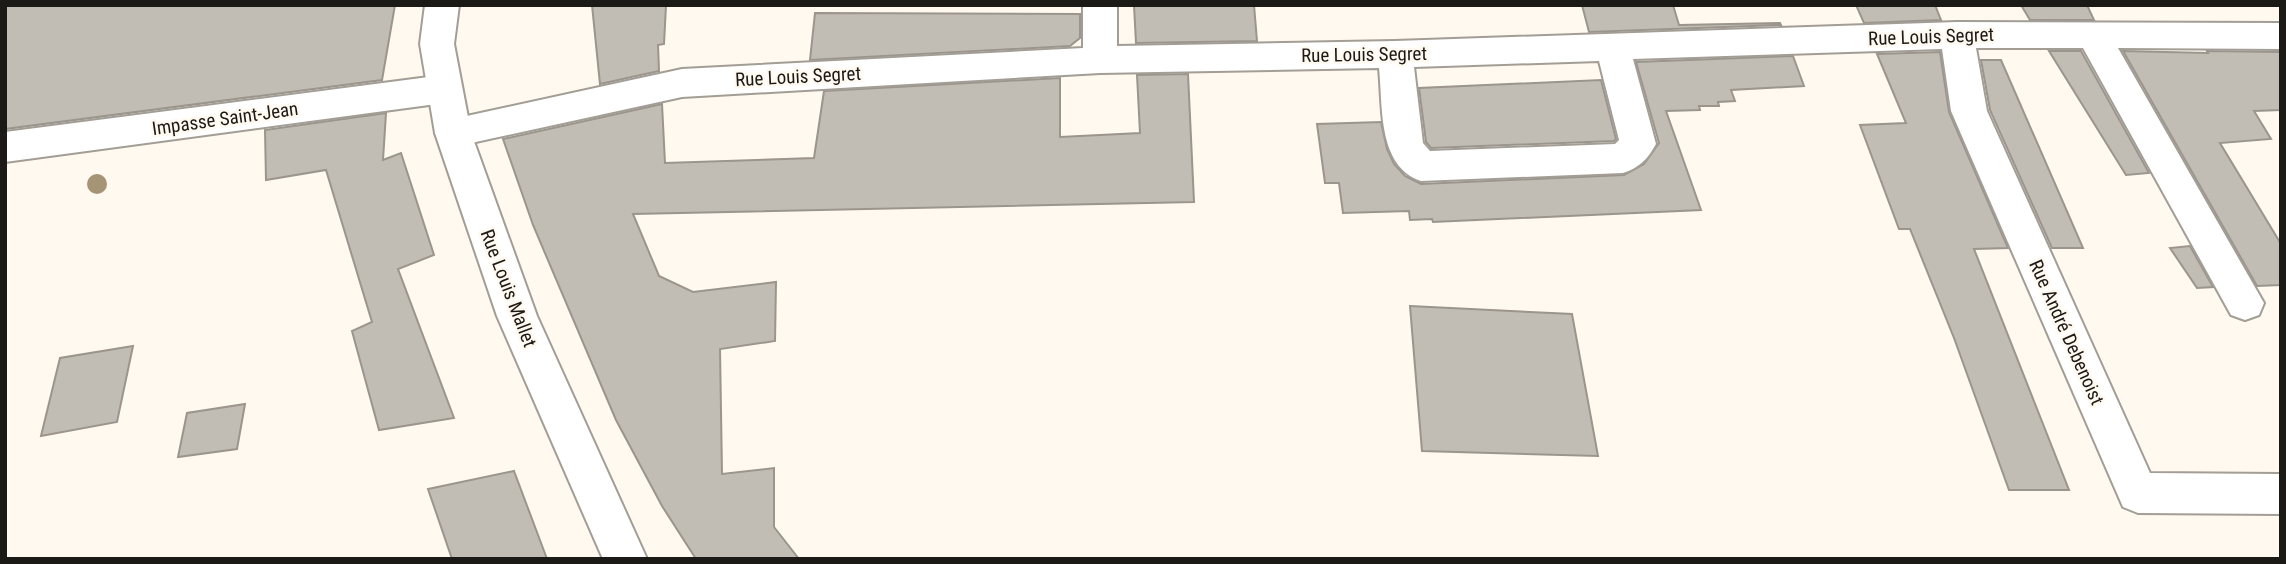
<svg xmlns="http://www.w3.org/2000/svg" width="2286" height="564" viewBox="0 0 2286 564" font-family="'Roboto Condensed',sans-serif">
  <rect width="100%" height="100%" fill="#fff9f0"/>
  <g fill="#c2bdb4" stroke="#9a958d" stroke-width="2">
    <polygon points="5,5 395,5 382,80 5,129"/>
    <polygon points="592,5 666,5 664,44 658,45 659,71 600,84"/>
    <polygon points="1134,5 1254,5 1257,41 1136,43"/>
    <polygon points="1582,5 1673,5 1679,25 1780,23 1781,25 1589,32"/>
    <polygon points="1856,5 1935,5 1941,20 1864,23"/>
    <polygon points="2021,5 2087,5 2094,20 2030,20"/>
    <polygon points="815,13 1080,14 1080,38 1070,46 810,60"/>
    <polygon points="2049,51 2081,51 2149,173 2126,175"/>
    <polygon points="2123,51 2208,53 2207,51 2281,52 2281,110 2254,111 2271,139 2220,143 2281,244 2281,285 2257,286"/>
    <polygon points="1940,52 1949,112 2008,248 1974,249 2069,490 2009,490 1954,338 1910,229 1899,229 1860,125 1906,123 1877,54"/>
    <polygon points="1793,56 1804,86 1731,90 1735,101 1718,102 1719,106 1699,106 1700,110 1666,111 1701,210 1433,222 1432,219 1410,220 1409,211 1343,213 1339,183 1325,183 1317,124 1381,122 1387,149 1394,164 1405,176 1421,184 1624,175 1644,164 1659,143 1636,62"/>
    <polygon points="1981,60 2001,60 2083,248 2052,248 1990,110"/>
    <polygon points="1188,74 1194,202 633,214 659,276 693,292 776,282 775,341 720,349 722,474 774,468 774,527 799,559 696,559 662,506 616,420 533,225 503,139 662,104 665,163 814,158 824,91 1060,78 1060,137 1140,133 1137,75"/>
    <polygon points="1601,80 1616,139 1614,141 1431,148 1426,142 1419,88"/>
    <polygon points="386,113 383,160 401,153 434,255 398,269 454,418 379,430 352,331 372,322 326,170 266,180 265,130"/>
    <polygon points="2190,246 2213,287 2197,288 2170,248"/>
    <polygon points="1410,306 1572,314 1598,456 1422,451"/>
    <polygon points="133,346 117,422 41,436 60,358"/>
    <polygon points="245,404 237,449 178,457 187,413"/>
    <polygon points="514,471 547,559 452,559 428,489"/>
  </g>
  <g fill="none" stroke-linecap="round" stroke-linejoin="round">
    <g stroke="#a29d95" stroke-width="4">
      <g id="minor">
        <path d="M1083 5H1117V46L1395 41 1957 22 2281 23V49L2118 48 2264 303 2259 315 2245 320 2231 315 2083 48H1976L1987 111 2150 473 2281 474V514L2138 513 2123 507 1951 111 1942 49 1633 59 1656 144C1648 159 1639 168 1623 173L1421 181C1377 166 1383 106 1379 68L1100 73 682 97 453 147 440 143 435 133 440 123 453 119 682 69 1083 48ZM1599 61 1619 140 1615 144 1430 151 1423 143 1414 67Z"/>
        <polygon points="444,75 456,79 462,89 456,99 444,103 5,162 5,132"/>
      </g>
    </g>
    <g stroke="#a29d95" stroke-width="4">
      <polygon id="major" points="425,5 459,5 454,44 471,133 537,316 647,559 603,559 497,316 435,133 420,44"/>
    </g>
    <use href="#minor" fill="#fff" fill-rule="evenodd"/>
    <use href="#major" fill="#fff" fill-rule="evenodd"/>
  </g>
  <circle fill="#a59475" cx="97" cy="184" r="10"/>
  <g text-anchor="middle" stroke-width="5" stroke-linejoin="round" paint-order="stroke">
    <g font-size="19" fill="#1c1a17" stroke="#fff9f0">
      <text transform="translate(1931 36) rotate(-2)" y="7">Rue Louis Segret</text>
      <text transform="translate(1364 54) rotate(-1)" y="7">Rue Louis Segret</text>
      <text transform="translate(798 76) rotate(-3)" y="7">Rue Louis Segret</text>
      <text transform="translate(225 118) rotate(-8)" y="7">Impasse Saint-Jean</text>
      <text transform="translate(509 288) rotate(69)" y="7">Rue Louis Mallet</text>
      <text transform="translate(2067 332) rotate(66)" y="7">Rue André Debenoist</text>
    </g>
  </g>
  <rect width="2286" height="564" fill="none" stroke="#1c1a17" stroke-width="14"/>
</svg>
